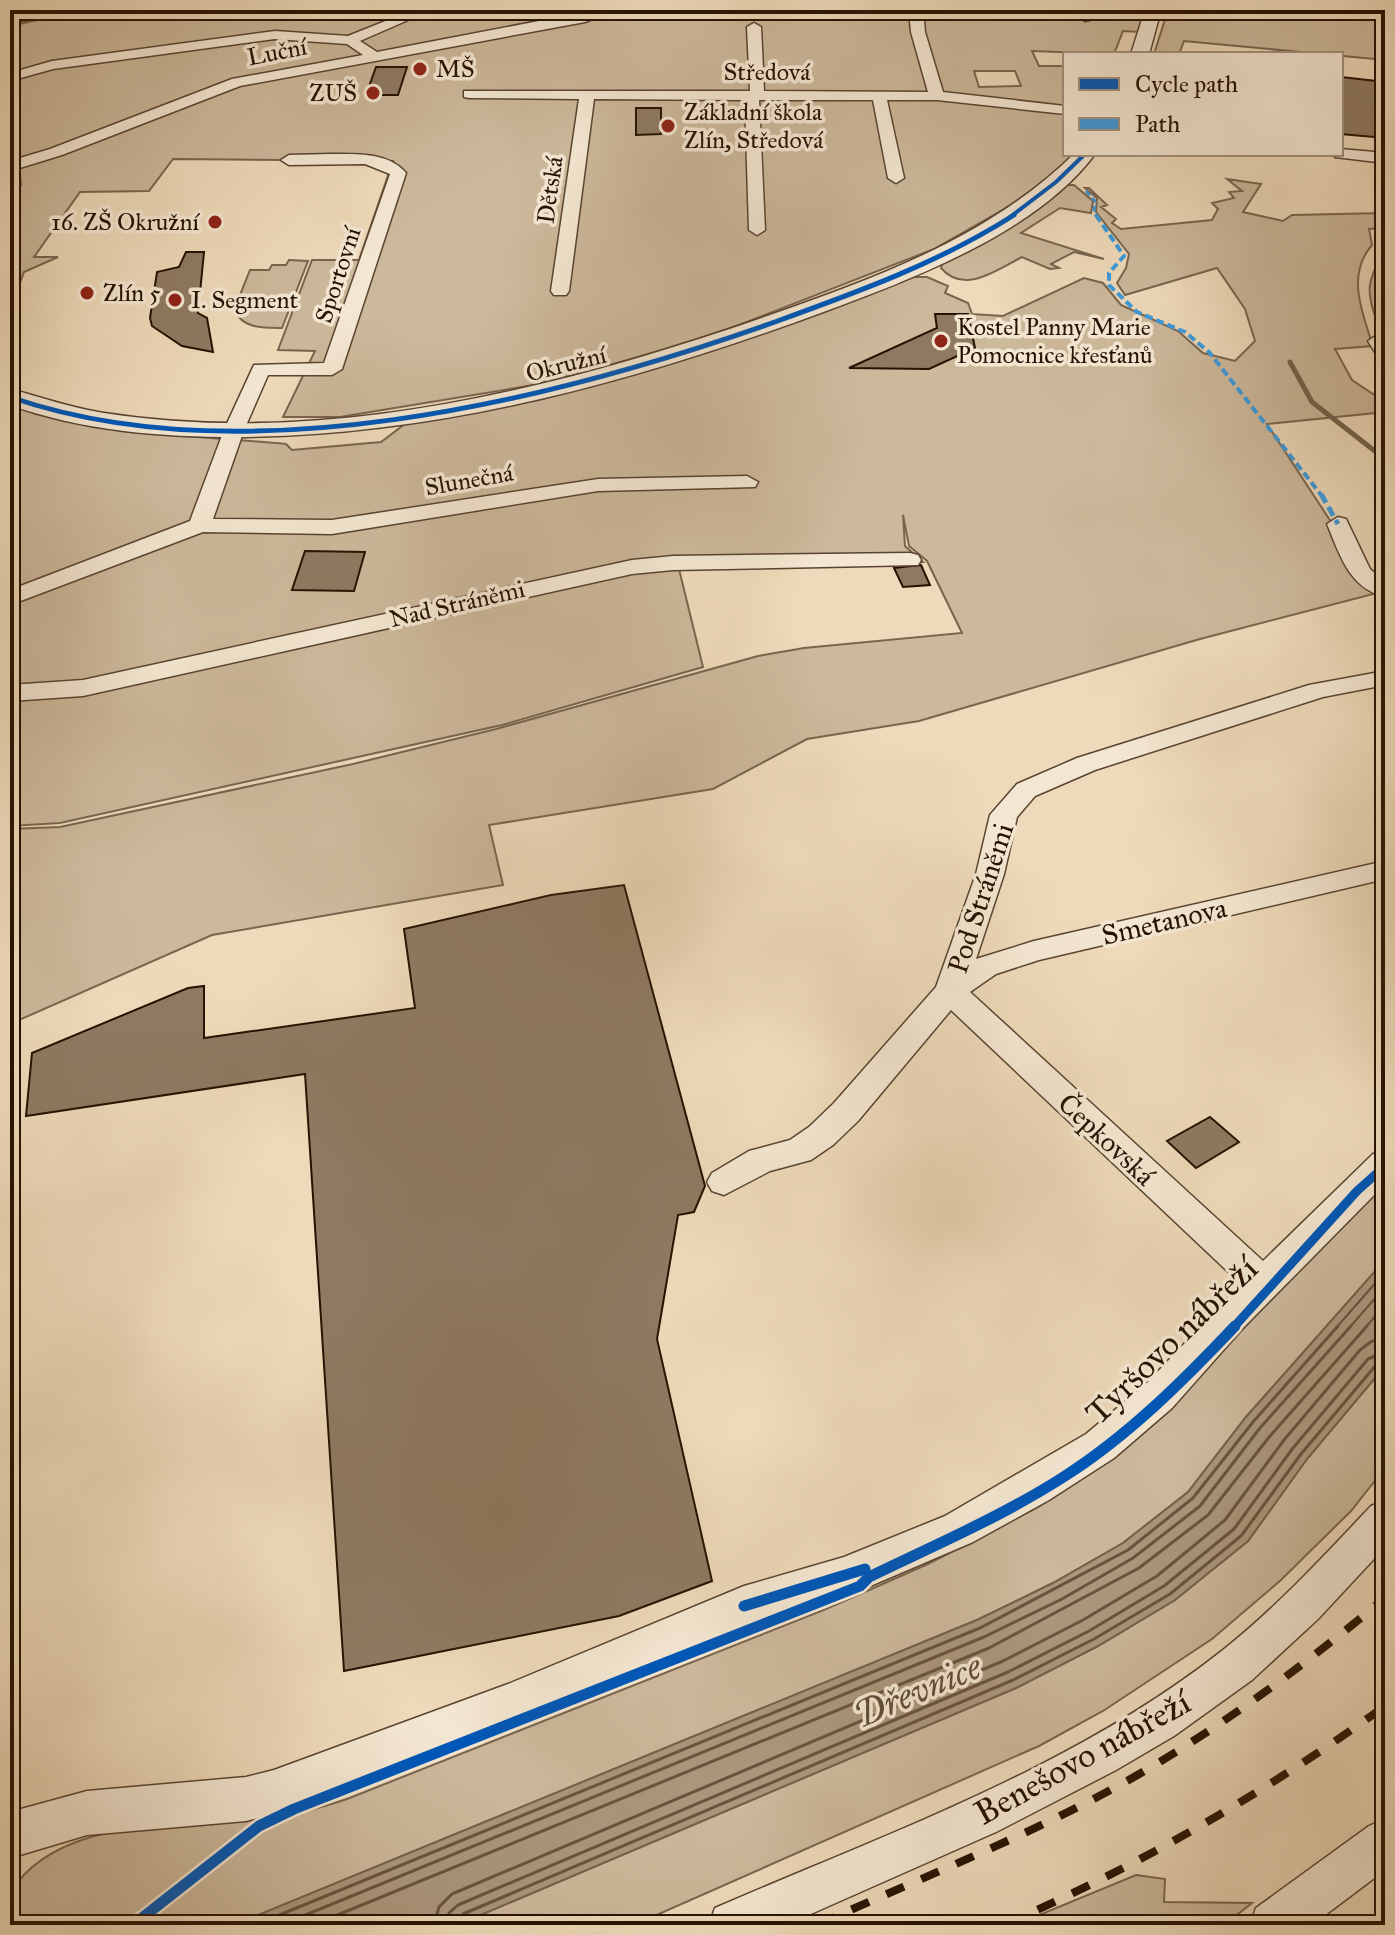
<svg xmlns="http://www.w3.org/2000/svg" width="1395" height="1935" viewBox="0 0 1395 1935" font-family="'IM FELL Great Primer',serif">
  <rect width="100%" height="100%" fill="#eedaba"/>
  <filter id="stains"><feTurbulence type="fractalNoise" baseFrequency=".0025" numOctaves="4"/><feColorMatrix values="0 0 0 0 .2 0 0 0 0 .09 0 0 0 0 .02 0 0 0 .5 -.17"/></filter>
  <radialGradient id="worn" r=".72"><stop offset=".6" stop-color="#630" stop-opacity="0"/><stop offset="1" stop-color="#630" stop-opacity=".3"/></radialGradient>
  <g fill="#ccb89b" stroke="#79654e" stroke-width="2" fill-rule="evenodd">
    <path d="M83 10H1146L1139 32 1123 31 1114 54 1032 51 1039 66H1065V154H1074L1049 178 1013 204 934 249 703 339 564 380 340 417H283L315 351 278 350 312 260H359L393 161 173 159 149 191 80 192 34 257H58L24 272 13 301H10V200L21 185 19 165 10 162V26ZM974 71H1015L1021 86 979 87Z"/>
    <polygon points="1168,10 1385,10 1385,60 1184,41 1179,54 1154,54"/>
    <path d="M1227 179 1261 184 1243 212 1283 221 1292 215 1385 213V334C1376 325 1368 298 1370 285 1373 265 1389 250 1382 228L1369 229 1372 245C1346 275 1362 312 1373 346L1335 349 1352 380 1385 402V412L1267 424 1337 531 1385 591 1200 639 919 721 807 739 713 789 489 825 503 885 212 935 10 1024V829L60 827 353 764 496 729 758 656 804 648 962 633 927 561 909 546 903 515 905 546 923 562 678 565 703 667 502 725 60 823 10 826V405C98 433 195 436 286 444L292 450 381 442 405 424 543 399 658 367 914 277H927L948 286 945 293 968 303 972 314 1003 316 1084 278 1103 283 1121 305 1178 331 1203 353 1235 361 1255 341 1245 309 1217 268 1125 295 1117 283 1126 268 1129 254 1096 212 1097 198 1085 188H1089L1107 205 1101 207 1116 219 1112 223 1121 229 1212 220 1218 209 1212 203 1234 198 1229 192 1242 191Z"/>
    <path d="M1068 185H1074L1093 201 1091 213 1060 208 1021 233 1104 259 1074 252 1051 264 1059 268 1050 269 1022 257C997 270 964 295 941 268L943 261 1014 222Z"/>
    <path d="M289 260 308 261 282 328C263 328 243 329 234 310L250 270H269L272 265H286Z"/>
    <path d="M1385 1179V1260L1246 1417 1188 1492 1123 1543 1053 1583 977 1620 234 1925H17L13 1912 17 1883C68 1817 187 1825 264 1818 292 1816 320 1808 347 1799L826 1609 928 1564 1040 1506 1151 1426Z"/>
    <polygon points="1385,1366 1385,1468 1351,1511 1281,1580 1212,1639 1103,1711 1039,1746 634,1925 457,1925 1016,1688 1098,1646 1175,1600 1248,1541 1307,1459"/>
    <polygon points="1136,1875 1165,1879 1164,1902 1252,1903 1224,1925 1015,1925"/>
  </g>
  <polygon fill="#aa967b" stroke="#75614b" stroke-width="2" points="1385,1260 1385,1366 1307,1459 1248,1541 1175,1600 1098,1646 1016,1688 457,1925 234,1925 977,1620 1053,1583 1123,1543 1188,1492 1246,1417"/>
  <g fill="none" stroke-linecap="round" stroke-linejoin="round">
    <g stroke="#68543e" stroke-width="2">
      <polyline points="1336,1328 1385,1272"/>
      <polyline points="1349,1328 1385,1287"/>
      <polyline points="1365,1328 1385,1305"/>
    </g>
    <g stroke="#68543e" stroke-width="3">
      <polyline points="255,1925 980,1628 1128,1550 1193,1498 1253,1422 1338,1326"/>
      <polyline points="281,1925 984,1637 1062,1599 1133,1558 1200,1506 1260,1428 1351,1326"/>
      <polyline points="313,1925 989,1648 1139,1568 1208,1515 1270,1436 1367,1326"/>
      <polyline points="434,1925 439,1907 452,1894 1003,1661 1083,1620 1157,1576 1225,1520 1284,1440 1360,1350 1372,1341 1385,1340"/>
      <polyline points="446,1925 449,1913 458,1905 1008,1672 1089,1631 1164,1586 1234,1529 1293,1448 1368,1359 1385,1352"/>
      <polyline points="457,1925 463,1914 1013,1680 1094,1639 1170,1594 1241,1536 1301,1454 1376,1365 1385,1362"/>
    </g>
    <polyline stroke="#75614b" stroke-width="5" points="1290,362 1312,402 1385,459"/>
  </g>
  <g fill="#8e7a62" stroke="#261202" stroke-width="2">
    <polygon points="376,67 407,67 398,95 366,95"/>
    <polygon points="1341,77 1385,82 1385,138 1341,134"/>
    <polygon points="636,108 661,108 661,134 636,135"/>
    <polygon points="186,252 204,252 198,313 207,318 213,352 182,346 152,326 150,318 157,272 179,267"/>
    <polygon points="935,314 968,314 975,348 929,369 849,368 937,328"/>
    <polygon points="305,551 365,552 354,591 292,590"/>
    <polygon points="921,565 930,585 903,587 894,568"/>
    <polygon points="624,885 705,1186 694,1212 678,1215 657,1339 712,1581 619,1616 344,1671 305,1074 26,1116 32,1053 188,988 204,986 204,1038 415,1008 404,929 551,895"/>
    <polygon points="1210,1117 1239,1142 1196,1168 1167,1141"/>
  </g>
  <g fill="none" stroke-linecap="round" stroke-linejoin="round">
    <g stroke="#584430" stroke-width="3">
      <g id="minor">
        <polygon points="40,10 70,10 63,14 10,23 10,15"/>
        <polygon points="413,10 431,10 360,41 377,52 596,10 616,10 585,22 240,86 62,155 10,171 10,161 50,149 232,79 363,55 347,44 275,39 53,69 10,81 10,73 52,61 275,31 348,36"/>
        <polygon points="909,10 923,10 925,32 943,92 1065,106 1065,114 937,100 887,100 904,178 896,183 888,178 873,100 759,100 765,230 757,235 749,230 745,100 594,99 569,291 566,295 554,295 551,291 579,99 469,98 464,97 464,91 750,91 747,27 754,23 761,27 764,91 928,92 911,32"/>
        <polygon points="1082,10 1096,10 1090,20 1085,21 1078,17"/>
        <polygon points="1341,149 1385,153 1385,163 1335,157 1333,154 1341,154"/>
        <path d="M331 154C356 154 389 152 406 173L342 369 332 375H268L244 430 213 519 332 520 598 479 747 476 758 482 755 487 598 491 332 534 203 532 10 605V590L190 521 224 430 254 365 324 363 390 174 365 164 289 165 281 160 289 155Z"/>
        <polygon points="1377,335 1385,339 1385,359 1378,357 1368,341"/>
        <path d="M1338 517 1346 519 1370 569 1385 582V597C1349 588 1340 555 1327 524Z"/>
        <polygon points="910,553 918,555 921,560 918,565 673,570 632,574 83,696 10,701 10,685 83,680 632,560 673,556"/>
        <polygon points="1385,671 1385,685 1323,697 1095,770 1035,796 1017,817 1004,874 976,959 1034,941 1385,861 1385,879 1039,960 996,974 970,992 1263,1261 1373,1154 1385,1150 1385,1184 1243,1328 1172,1408 1114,1458 1049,1500 973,1542 861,1590 747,1625 508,1726 274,1814 246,1821 87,1835 10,1858 10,1812 87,1791 246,1777 274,1770 508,1684 744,1586 844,1557 945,1516 1086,1434 1146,1384 1241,1284 951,1010 858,1121 833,1145 811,1160 770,1171 724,1195 712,1191 707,1182 712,1173 749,1151 790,1140 809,1127 834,1103 936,987 976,874 990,815 1017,784 1077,758 1309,685"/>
        <path d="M1385 1501V1547L1318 1619 1252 1680 1174 1736 1116 1770 996 1832 786 1925H709L715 1908C888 1833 1074 1768 1223 1650 1277 1607 1324 1556 1371 1506Z"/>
        <polygon points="1385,1819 1385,1870 1312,1925 1250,1925 1256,1908 1369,1826"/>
      </g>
    </g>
    <g stroke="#584430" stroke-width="3">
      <g id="tertiary">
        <polygon points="1145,10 1161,10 1149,54 1131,54"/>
        <path d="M1074 154H1095C1038 231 913 279 826 311 637 381 440 436 237 437 160 437 83 431 10 405V389C41 397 71 408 104 413 329 448 561 388 773 314 881 276 990 236 1074 154Z"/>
      </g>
    </g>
    <use href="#minor" fill="#f4e7d2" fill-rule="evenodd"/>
    <use href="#tertiary" fill="#f4e7d2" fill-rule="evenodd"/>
    <g stroke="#261202" stroke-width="8" stroke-dasharray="19 19" stroke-linecap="butt">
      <path d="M817 1925C929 1874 1047 1829 1153 1766 1235 1717 1312 1659 1385 1598"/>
      <path d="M1003 1925C1139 1866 1265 1793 1385 1706"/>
    </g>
    <polyline stroke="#3c9add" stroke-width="3" stroke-dasharray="6 3" stroke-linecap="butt" points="1086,191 1095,201 1094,212 1097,217"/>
    <polyline stroke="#3c9add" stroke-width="4" stroke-dasharray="8 4" stroke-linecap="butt" points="1096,215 1124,256 1109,273 1109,285 1137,312 1185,332 1209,352 1322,496"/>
    <polyline stroke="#3c9add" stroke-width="5" stroke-dasharray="10 5" stroke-linecap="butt" points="1321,494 1338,524"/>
    <g stroke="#f4e7d2" stroke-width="6">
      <polyline id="cycleway-far3" points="1010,217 1056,182 1085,154"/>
    </g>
    <g stroke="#f4e7d2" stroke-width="8">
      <path id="cycleway-far2" d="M10 397C242 477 548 402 772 323 855 293 939 263 1014 215"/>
    </g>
    <g stroke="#f4e7d2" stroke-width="14">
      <polyline id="cycleway-far1" points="1233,1328 1357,1191 1385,1166"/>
    </g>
    <g stroke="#f4e7d2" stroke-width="16">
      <g id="cycleway">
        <polyline points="744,1606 865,1569"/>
        <path d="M133 1925 259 1826 294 1809 860 1586 869 1577C935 1545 1003 1516 1065 1476 1129 1435 1184 1380 1235 1326"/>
      </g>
    </g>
    <use href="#cycleway-far3" stroke="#0057b8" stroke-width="4"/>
    <use href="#cycleway-far2" stroke="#0057b8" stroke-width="5"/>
    <use href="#cycleway-far1" stroke="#0057b8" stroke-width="9"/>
    <use href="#cycleway" stroke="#0057b8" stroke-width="11"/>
  </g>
  <g fill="#8f2418" stroke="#f4e7d2" stroke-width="3">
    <circle cx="420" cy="69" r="8"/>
    <circle cx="373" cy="93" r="8"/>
    <circle cx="668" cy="126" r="8"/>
    <circle cx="215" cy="222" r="8"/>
    <circle cx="87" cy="293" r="8"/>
    <circle cx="175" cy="300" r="8"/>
    <circle cx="941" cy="341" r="8"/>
  </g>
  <g text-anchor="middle" stroke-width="7" stroke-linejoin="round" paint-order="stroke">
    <g font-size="24" fill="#261202" stroke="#f4e7d2">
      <text transform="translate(277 52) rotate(-11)" y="8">Luční</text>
      <text x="767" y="80">Středová</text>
      <text transform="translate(550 190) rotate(-82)" y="8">Dětská</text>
      <text transform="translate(338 275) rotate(-72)" y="8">Sportovní</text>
      <text transform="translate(566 364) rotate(-14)" y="8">Okružní</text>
      <text transform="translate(469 480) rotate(-10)" y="8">Slunečná</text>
      <text transform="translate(457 604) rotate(-13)" y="8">Nad Stráněmi</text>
    </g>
    <g font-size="24" fill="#261202" stroke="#f4e7d2" text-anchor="start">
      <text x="436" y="77">MŠ</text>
      <text x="357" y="101" text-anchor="end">ZUŠ</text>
      <text x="684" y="120">Základní škola<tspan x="684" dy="28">Zlín, Středová</tspan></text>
      <text x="199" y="230" text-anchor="end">16. ZŠ Okružní</text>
      <text x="103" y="301">Zlín 5</text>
      <text x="191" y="308">I. Segment</text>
      <text x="957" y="335">Kostel Panny Marie<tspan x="957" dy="28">Pomocnice křesťanů</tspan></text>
    </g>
    <g font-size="28" fill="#261202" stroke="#f4e7d2">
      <text transform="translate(980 898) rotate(-72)" y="10">Pod Stráněmi</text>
      <text transform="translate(1164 921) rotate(-13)" y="10">Smetanova</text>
      <text transform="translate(1107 1139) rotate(43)" y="10">Čepkovská</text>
    </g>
    <g font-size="34" fill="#261202" stroke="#f4e7d2">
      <text transform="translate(1171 1340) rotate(-44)" y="12">Tyršovo nábřeží</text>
      <text transform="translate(1082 1757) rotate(-29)" y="12">Benešovo nábřeží</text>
    </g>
    <g font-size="36" font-style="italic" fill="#614d38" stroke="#f4e7d2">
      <text transform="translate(917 1690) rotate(-23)" y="13">Dřevnice</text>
    </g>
  </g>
  <rect width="1395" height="1935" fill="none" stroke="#eedaba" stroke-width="40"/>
  <rect x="12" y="12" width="1371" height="1911" fill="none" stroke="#261202" stroke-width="4"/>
  <rect x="20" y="20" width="1355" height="1895" fill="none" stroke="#261202" stroke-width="2"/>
  <rect x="1063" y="52" width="280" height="104" fill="#f4e7d2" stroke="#a2927f" stroke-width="2"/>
  <rect x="1079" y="78" width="40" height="12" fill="#0057b8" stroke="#a2927f" stroke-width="2"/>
  <text x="1135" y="92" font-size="24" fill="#261202">Cycle path</text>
  <rect x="1079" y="118" width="40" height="12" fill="#3c9add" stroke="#a2927f" stroke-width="2"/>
  <text x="1135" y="132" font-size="24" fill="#261202">Path</text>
  <rect width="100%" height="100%" filter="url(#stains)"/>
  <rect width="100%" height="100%" fill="url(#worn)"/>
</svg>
